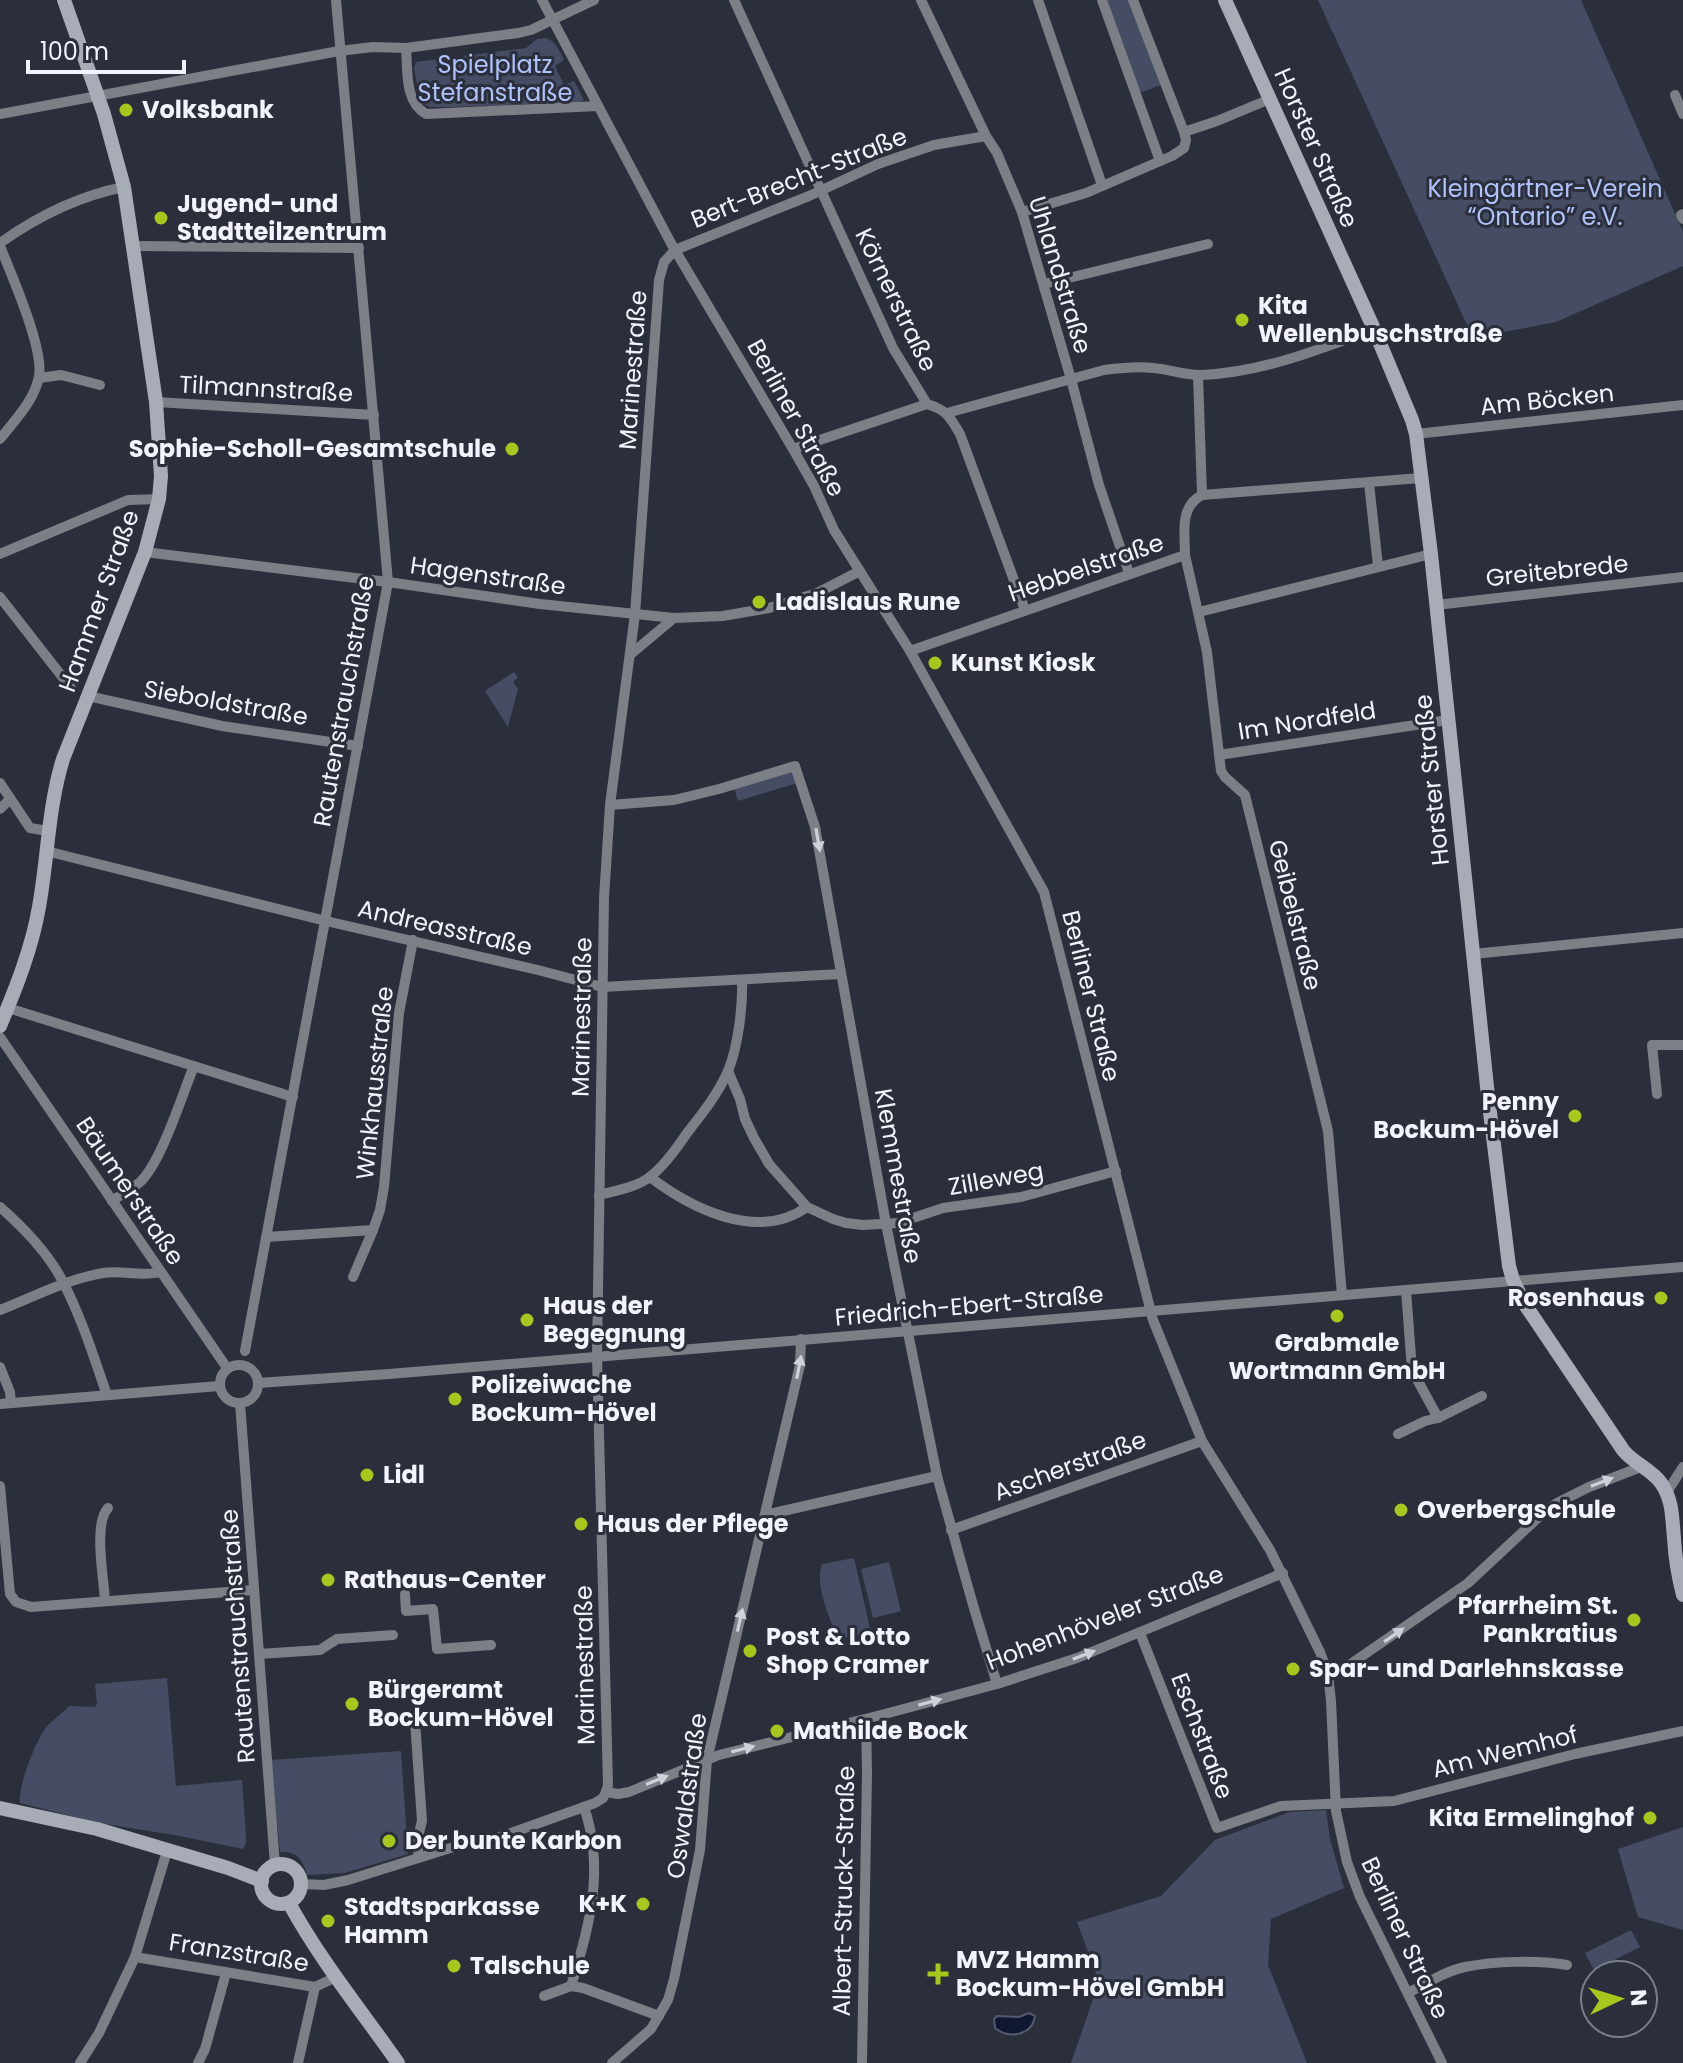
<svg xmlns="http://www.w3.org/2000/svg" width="1683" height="2063" viewBox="0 0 1683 2063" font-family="Poppins,sans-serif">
  <rect width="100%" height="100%" fill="#2b2f3c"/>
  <g fill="#454c64">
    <polygon points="1107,0 1128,0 1161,85 1139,93"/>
    <polygon points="1318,0 1581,0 1683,232 1683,266 1556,322 1473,338"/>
    <path d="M546 38C557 42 559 51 564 60L555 66 564 85 574 81 584 100 580 102 453 107H430L420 102 414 68 416 62 526 48 537 39Z"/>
    <polygon points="514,672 518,678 513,682 518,689 508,727 485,691"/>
    <polygon points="793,770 797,783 738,801 734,788"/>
    <path d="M854 1558 871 1633 848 1638 836 1634C828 1613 815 1586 822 1564Z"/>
    <polygon points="889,1562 901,1611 873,1618 861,1569"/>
    <path d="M167 1678 176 1786 242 1780 246 1835V1843L243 1849 180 1836 99 1823 20 1803C18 1786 35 1743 45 1729 51 1721 62 1714 69 1706L95 1707 97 1704 95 1684Z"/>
    <path d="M401 1751 408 1854 345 1873 307 1875C303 1859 297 1851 280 1852L271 1760Z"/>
    <polygon points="1326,1810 1330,1839 1344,1888 1271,1919 1268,1965 1307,2063 1071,2063 1099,1982 1077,1922 1161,1896 1215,1840 1290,1812"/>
    <polygon points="1683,1827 1683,1930 1638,1917 1618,1849"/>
    <polygon points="1631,1930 1640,1947 1594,1970 1585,1953"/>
  </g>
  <path fill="#101732" stroke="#54596f" stroke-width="2" d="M1029 2013 1035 2016C1032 2036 1009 2039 995 2028L994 2019 997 2016 1019 2017Z"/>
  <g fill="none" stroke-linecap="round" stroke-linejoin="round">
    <g stroke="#7d7f86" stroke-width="10">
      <polyline points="542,0 672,245 793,449 814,486 834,530 910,651 1044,892 1153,1320 1202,1441 1270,1550 1320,1652 1328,1674 1331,1701 1336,1811 1347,1862 1360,1897 1442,2063"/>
      <path d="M734 0 893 348 927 404C947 410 950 417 960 434L1025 610"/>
      <polyline points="921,0 986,136 997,153 1022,212 1071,379 1099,485 1129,573"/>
      <polyline points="1038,0 1102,185"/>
      <polyline points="1102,0 1160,161"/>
      <polyline points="1133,0 1184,132 1217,121 1270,99"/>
      <path d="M406 48C408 71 404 101 426 114L598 106"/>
      <polyline points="1675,95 1683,114"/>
      <polyline points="0,114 339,51 373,47 406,48 518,33 531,30 594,0"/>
      <polyline points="1022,212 1086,193 1172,156 1184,148 1186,140 1184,132"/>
      <polyline points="1683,214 1681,215 1683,219"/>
      <path d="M0 243C38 216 78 196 124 187"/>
      <path d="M0 246C11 274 44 348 39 376 35 400 15 420 0 439"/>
      <polyline points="133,246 359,248"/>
      <polyline points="1044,284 1208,244"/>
      <polyline points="1198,375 1202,495"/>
      <polyline points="39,378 61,375 100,385"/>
      <polyline points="156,402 374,415"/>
      <path d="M947 413 1104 370C1120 368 1137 366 1153 368 1169 369 1186 376 1202 375 1263 372 1318 350 1374 329"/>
      <polyline points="1416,434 1683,405"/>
      <polyline points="793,449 927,404"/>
      <polyline points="1369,483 1378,566"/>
      <polyline points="145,552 388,582 540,604 674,618 723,616 769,608 817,593 860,571"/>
      <polyline points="0,554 128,500 159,499"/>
      <polyline points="1185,555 1207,652 1221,771 1225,777 1245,795 1328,1131 1342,1295"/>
      <polyline points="0,597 71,688"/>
      <polyline points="1436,605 1683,577"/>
      <polyline points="1199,612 1431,554"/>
      <path d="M910 651 1185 555C1185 533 1179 507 1202 495L1421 478"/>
      <polyline points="631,654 674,618"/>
      <polyline points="88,696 222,726 358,746"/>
      <polyline points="1219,755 1448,720"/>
      <polyline points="0,783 30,828 48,831"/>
      <polyline points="610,805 674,800 719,789 795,766 815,827 886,1224 937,1476 973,1605 997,1684"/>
      <polyline points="0,809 10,799"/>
      <polyline points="46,851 326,921 538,970 602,987 841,974"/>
      <polyline points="1473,954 1683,933"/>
      <polyline points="8,1008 293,1097"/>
      <polyline points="0,1037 227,1368"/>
      <polyline points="728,1071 740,1099 745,1119 754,1138 769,1164 807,1207 833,1219 846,1223 863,1225 898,1223 943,1208 1021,1197 1116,1171"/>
      <polyline points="1657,1094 1652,1045 1683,1045"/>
      <path d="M650 1177C692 1209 758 1242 807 1207"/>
      <path d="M599 1195C615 1191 638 1187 651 1176 665 1165 677 1148 687 1133 702 1114 718 1094 728 1071 738 1047 743 1006 742 980"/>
      <path d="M112 1201C121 1195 131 1189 139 1183 161 1164 182 1095 194 1066"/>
      <path d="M0 1207C24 1228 50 1255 64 1284 82 1319 94 1358 107 1395"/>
      <polyline points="266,1237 373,1230 380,1210 384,1187 399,1013 413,940"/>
      <polyline points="353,1277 373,1230"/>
      <polyline points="1406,1290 1412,1370 1438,1418"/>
      <path d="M0 1310C33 1297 67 1279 103 1273 122 1270 141 1277 161 1272"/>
      <polyline points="245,1351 388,582 336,0"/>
      <circle cx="239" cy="1384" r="19"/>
      <polyline points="0,1367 10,1392 11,1403"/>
      <polyline points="258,1383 389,1374 1683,1267"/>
      <polyline points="240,1403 275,1865"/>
      <polyline points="0,1404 219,1386"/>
      <polyline points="1398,1434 1425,1421 1438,1418 1482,1396"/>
      <polyline points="0,1486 10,1594 16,1602 31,1607 254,1590"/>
      <polyline points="1667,1492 1683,1467"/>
      <polyline points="765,1515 937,1476"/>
      <polyline points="951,1530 1202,1441"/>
      <polyline points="405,1594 406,1611 433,1609 437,1649 491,1645"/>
      <path d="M105 1601C104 1579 93 1524 108 1508"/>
      <polyline points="1140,1633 1217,1828 1281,1806 1394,1801 1575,1754 1683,1731"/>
      <polyline points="259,1654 320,1650 337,1639 393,1635"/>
      <polyline points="1328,1674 1339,1672 1468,1583 1542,1514 1557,1503 1589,1487 1641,1467"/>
      <polyline points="415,1721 422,1821 417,1841 419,1858"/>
      <polyline points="606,1792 608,1785 597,1356 604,898 610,805 635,614 659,280 664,262 675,250 809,196 878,164 934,145 986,136"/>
      <polyline points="606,1792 618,1794 629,1792 719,1755 881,1715 997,1684 1077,1658 1283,1573"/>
      <path d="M584 1807C605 1868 590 1926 571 1986L583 1988 659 2016"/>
      <polyline points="301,1884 324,1885 348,1880 460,1845 486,1842 595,1803 603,1798 606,1792"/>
      <polyline points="135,1957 315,1987 336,1977"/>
      <path d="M1408 1993C1426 1984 1445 1971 1465 1967 1494 1961 1538 1960 1567 1965"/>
      <polyline points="544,1996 571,1986"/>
      <polyline points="80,2063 99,2033 135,1957 167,1851"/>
      <polyline points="198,2063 205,2049 226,1973"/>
      <polyline points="298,2063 315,1987"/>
      <polyline points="612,2063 651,2029 668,2000 674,1979 700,1850 707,1760 800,1365 801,1339"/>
      <polyline points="862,2063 867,1773 866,1719"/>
    </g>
    <g stroke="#a8acb7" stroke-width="14">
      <path d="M1225 0 1374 329 1412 420 1416 434 1431 554 1488 1096 1509 1266 1513 1280 1524 1303 1623 1450C1633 1463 1651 1469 1661 1483 1673 1500 1672 1518 1674 1538 1675 1557 1678 1576 1683 1595"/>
      <path d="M0 1026C16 988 32 948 39 907 48 857 48 808 63 759L145 552 159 499 161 476 156 402 124 187 104 114 64 0"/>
      <polyline points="0,1808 97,1829 228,1868 262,1881"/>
      <circle cx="281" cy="1884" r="20"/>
      <path d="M289 1903C320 1960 361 2010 398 2063"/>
    </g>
  </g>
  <defs><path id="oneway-solid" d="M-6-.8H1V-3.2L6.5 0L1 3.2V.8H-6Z" transform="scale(2)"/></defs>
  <g fill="#ced1d9">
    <use href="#oneway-solid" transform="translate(818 840) rotate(80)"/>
    <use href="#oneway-solid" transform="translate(799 1367) rotate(-79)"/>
    <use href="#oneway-solid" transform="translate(1602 1482) rotate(-21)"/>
    <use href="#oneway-solid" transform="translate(740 1620) rotate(-77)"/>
    <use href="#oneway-solid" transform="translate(1394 1635) rotate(-35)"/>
    <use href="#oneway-solid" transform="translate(1084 1655) rotate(-21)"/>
    <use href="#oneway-solid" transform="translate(930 1702) rotate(-15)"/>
    <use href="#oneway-solid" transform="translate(743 1749) rotate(-14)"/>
    <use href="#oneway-solid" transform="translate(657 1780) rotate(-22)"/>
  </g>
  <g fill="#a8c71d" stroke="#2b2f3c" stroke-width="3">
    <circle cx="126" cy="110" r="8"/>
    <circle cx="161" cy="218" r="8"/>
    <circle cx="1242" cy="320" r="8"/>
    <circle cx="512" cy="449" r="8"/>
    <circle cx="759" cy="602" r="8"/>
    <circle cx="935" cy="663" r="8"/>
    <circle cx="1575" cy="1116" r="8"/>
    <circle cx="1661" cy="1298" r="8"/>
    <circle cx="1337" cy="1316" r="8"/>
    <circle cx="527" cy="1320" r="8"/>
    <circle cx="455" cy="1399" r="8"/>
    <circle cx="367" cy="1475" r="8"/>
    <circle cx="1401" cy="1510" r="8"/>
    <circle cx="581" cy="1524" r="8"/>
    <circle cx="328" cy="1580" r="8"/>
    <circle cx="1634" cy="1620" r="8"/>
    <circle cx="750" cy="1651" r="8"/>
    <circle cx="1293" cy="1669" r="8"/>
    <circle cx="352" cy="1704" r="8"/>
    <circle cx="777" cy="1731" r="8"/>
    <circle cx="1650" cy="1818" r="8"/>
    <circle cx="389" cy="1841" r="8"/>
    <circle cx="643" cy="1904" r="8"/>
    <circle cx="328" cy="1921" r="8"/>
    <circle cx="454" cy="1966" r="8"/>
    <path d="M934 1962h8v8h8v8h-8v8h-8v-8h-8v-8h8z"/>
  </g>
  <g text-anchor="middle" stroke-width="6" stroke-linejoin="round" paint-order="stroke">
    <g font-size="24" fill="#b0c2fb" stroke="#2b2f3c">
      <text x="495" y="73">Spielplatz<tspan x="495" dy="28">Stefanstraße</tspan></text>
      <text x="1545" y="197">Kleingärtner-Verein<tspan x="1545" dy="28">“Ontario” e.V.</tspan></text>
    </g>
    <g font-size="24" font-weight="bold" fill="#f1f4fc" stroke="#2b2f3c" text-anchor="start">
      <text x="142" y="118">Volksbank</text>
      <text x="177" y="212">Jugend- und<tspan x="177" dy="28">Stadtteilzentrum</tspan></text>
      <text x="1258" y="314">Kita<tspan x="1258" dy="28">Wellenbuschstraße</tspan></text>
      <text x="496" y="457" text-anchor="end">Sophie-Scholl-Gesamtschule</text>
      <text x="775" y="610">Ladislaus Rune</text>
      <text x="951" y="671">Kunst Kiosk</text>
      <text x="1559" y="1110" text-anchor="end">Penny<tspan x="1559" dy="28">Bockum-Hövel</tspan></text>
      <text x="1645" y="1306" text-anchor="end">Rosenhaus</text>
      <text x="543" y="1314">Haus der<tspan x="543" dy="28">Begegnung</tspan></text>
      <text x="1337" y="1351" text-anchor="middle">Grabmale<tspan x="1337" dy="28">Wortmann GmbH</tspan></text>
      <text x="471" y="1393">Polizeiwache<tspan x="471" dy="28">Bockum-Hövel</tspan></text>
      <text x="383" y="1483">Lidl</text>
      <text x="1417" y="1518">Overbergschule</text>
      <text x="597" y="1532">Haus der Pflege</text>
      <text x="344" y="1588">Rathaus-Center</text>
      <text x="1618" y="1614" text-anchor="end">Pfarrheim St.<tspan x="1618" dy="28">Pankratius</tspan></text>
      <text x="766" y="1645">Post &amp; Lotto<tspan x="766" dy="28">Shop Cramer</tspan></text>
      <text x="1309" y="1677">Spar- und Darlehnskasse</text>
      <text x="368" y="1698">Bürgeramt<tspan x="368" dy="28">Bockum-Hövel</tspan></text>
      <text x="793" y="1739">Mathilde Bock</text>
      <text x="1634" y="1826" text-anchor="end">Kita Ermelinghof</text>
      <text x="405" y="1849">Der bunte Karbon</text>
      <text x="627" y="1912" text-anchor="end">K+K</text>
      <text x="344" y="1915">Stadtsparkasse<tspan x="344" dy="28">Hamm</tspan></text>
      <text x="956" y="1968">MVZ Hamm<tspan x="956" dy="28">Bockum-Hövel GmbH</tspan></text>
      <text x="470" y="1974">Talschule</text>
    </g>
    <g font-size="24" fill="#f1f4fc" stroke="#2b2f3c">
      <text transform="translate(1316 148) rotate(66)" y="8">Horster Straße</text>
      <text transform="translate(799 178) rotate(-22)" y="8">Bert-Brecht-Straße</text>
      <text transform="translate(1060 275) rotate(73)" y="8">Uhlandstraße</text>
      <text transform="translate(896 300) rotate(64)" y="8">Körnerstraße</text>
      <text transform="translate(633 370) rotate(-86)" y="8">Marinestraße</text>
      <text transform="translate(266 389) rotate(3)" y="8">Tilmannstraße</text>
      <text transform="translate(1547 400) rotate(-6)" y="8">Am Böcken</text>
      <text transform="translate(796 418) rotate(61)" y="8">Berliner Straße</text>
      <text transform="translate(1086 568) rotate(-19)" y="8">Hebbelstraße</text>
      <text transform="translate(1557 571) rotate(-6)" y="8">Greitebrede</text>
      <text transform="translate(488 576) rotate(8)" y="8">Hagenstraße</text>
      <text transform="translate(99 601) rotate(-70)" y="8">Hammer Straße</text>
      <text transform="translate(344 701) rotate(-80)" y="8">Rautenstrauchstraße</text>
      <text transform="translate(226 703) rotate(10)" y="8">Sieboldstraße</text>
      <text transform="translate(1307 721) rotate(-9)" y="8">Im Nordfeld</text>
      <text transform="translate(1432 780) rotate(-96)" y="8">Horster Straße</text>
      <text transform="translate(1295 915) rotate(76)" y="8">Geibelstraße</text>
      <text transform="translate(445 928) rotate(13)" y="8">Andreasstraße</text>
      <text transform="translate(1091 996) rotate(76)" y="8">Berliner Straße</text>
      <text transform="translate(582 1017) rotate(-89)" y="8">Marinestraße</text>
      <text transform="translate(375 1083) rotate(-84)" y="8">Winkhausstraße</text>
      <text transform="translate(898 1176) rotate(80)" y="8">Klemmestraße</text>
      <text transform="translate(996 1179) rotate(-10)" y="8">Zilleweg</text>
      <text transform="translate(130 1191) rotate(56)" y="8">Bäumerstraße</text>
      <text transform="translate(969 1306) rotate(-5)" y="8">Friedrich-Ebert-Straße</text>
      <text transform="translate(1070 1466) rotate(-20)" y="8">Ascherstraße</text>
      <text transform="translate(1105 1618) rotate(-21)" y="8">Hohenhöveler Straße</text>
      <text transform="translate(238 1636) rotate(-94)" y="8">Rautenstrauchstraße</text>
      <text transform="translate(585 1665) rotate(-91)" y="8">Marinestraße</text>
      <text transform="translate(1202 1736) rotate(69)" y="8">Eschstraße</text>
      <text transform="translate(1505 1752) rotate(-14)" y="8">Am Wemhof</text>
      <text transform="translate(687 1796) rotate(-82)" y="8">Oswaldstraße</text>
      <text transform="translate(844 1891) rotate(-89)" y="8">Albert-Struck-Straße</text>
      <text transform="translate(1405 1938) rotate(65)" y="8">Berliner Straße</text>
      <text transform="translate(239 1953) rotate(9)" y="8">Franzstraße</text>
    </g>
  </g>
  <g transform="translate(1619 1999) rotate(86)"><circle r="38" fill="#2b2f3c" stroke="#7a7e89" stroke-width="2"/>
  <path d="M0-6L14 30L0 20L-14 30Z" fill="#a8c71d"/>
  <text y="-12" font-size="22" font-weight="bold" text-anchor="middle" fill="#f1f4fc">N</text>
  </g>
  <path d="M28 60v12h156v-12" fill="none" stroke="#f1f4fc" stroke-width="4"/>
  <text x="40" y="60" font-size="24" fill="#f1f4fc" stroke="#2b2f3c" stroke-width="6" paint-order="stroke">100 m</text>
</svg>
